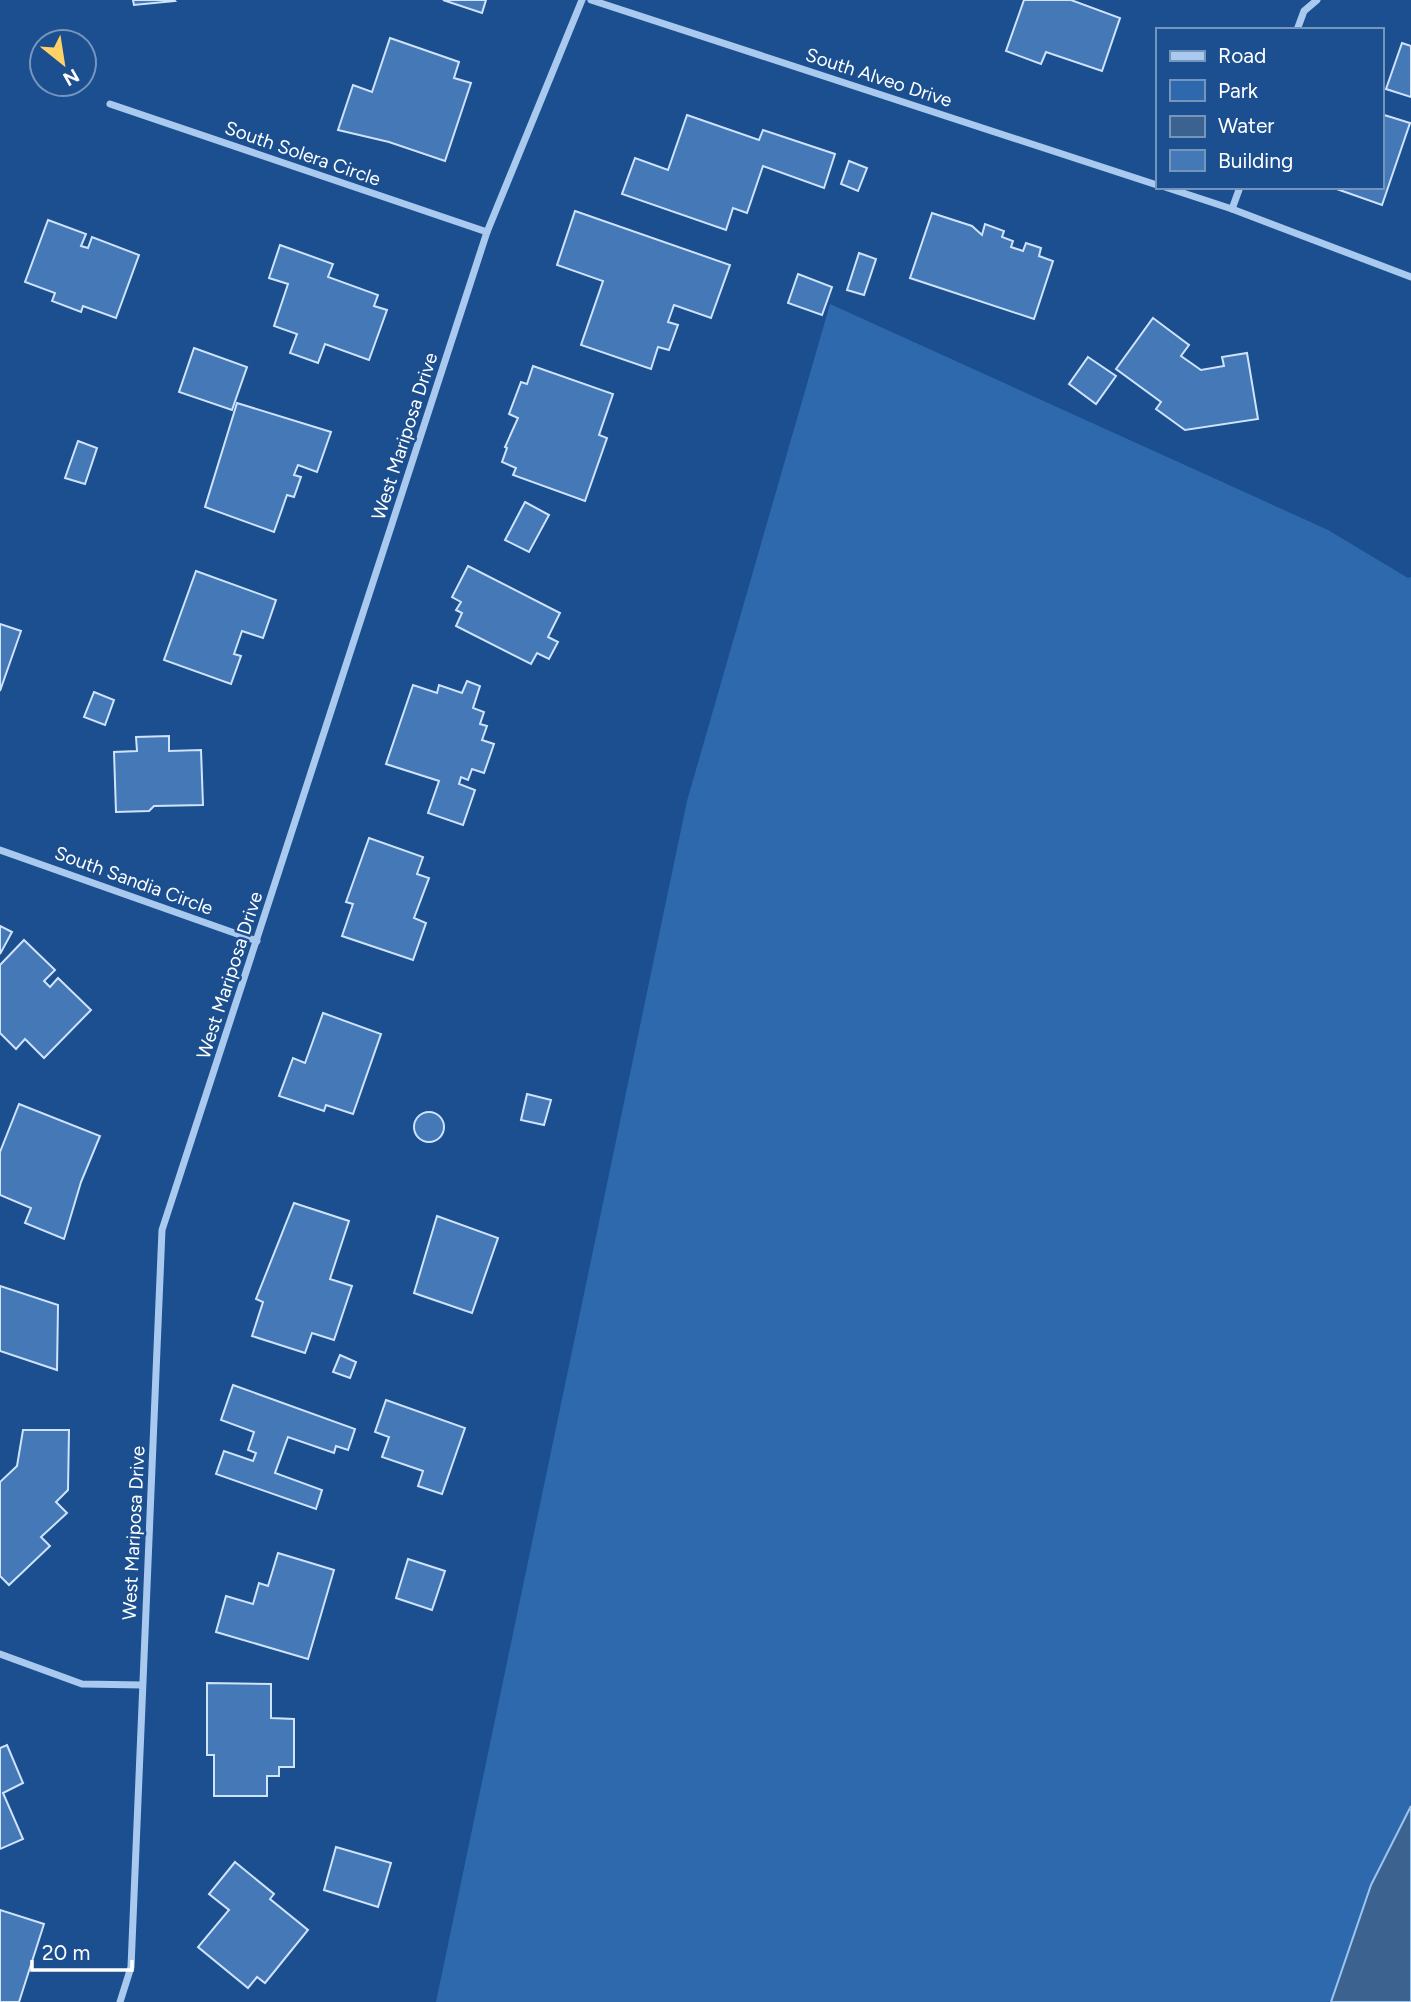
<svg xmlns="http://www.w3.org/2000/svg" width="1411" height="2002" viewBox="0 0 1411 2002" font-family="Figtree,sans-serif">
  <rect width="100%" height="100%" fill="#1b4f8f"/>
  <polygon fill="#2e69ad" points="830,304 1328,530 1408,578 1411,577 1411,1806 1371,1885 1331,2002 436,2002 687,801"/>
  <polygon fill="#3c6290" stroke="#9cc4f0" stroke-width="2" points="1411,1806 1411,2002 1331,2002 1371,1885"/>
  <g fill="#4478b7" stroke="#cfe3fa" stroke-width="2">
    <polygon points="133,0 174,0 175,1 134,5"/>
    <polygon points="443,0 486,0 482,13"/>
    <polygon points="1024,0 1071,0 1120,18 1102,71 1046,52 1041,64 1006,51"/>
    <polygon points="390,38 459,62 454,78 471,83 445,161 389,142 338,130 353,85 372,92"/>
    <polygon points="1402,43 1411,46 1411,97 1386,89"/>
    <polygon points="1381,114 1410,123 1382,205 1331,187 1381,187"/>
    <polygon points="687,115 759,140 763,130 835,154 824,188 763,166 747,213 733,208 726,230 622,194 635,158 668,170"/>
    <polygon points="849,161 867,168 858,191 841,184"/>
    <polygon points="575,211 730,265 711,318 674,305 668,322 678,325 669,350 658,347 651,369 581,345 603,281 557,265"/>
    <polygon points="932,213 972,226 982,235 985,224 1004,231 1002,237 1013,241 1011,247 1023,251 1026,243 1041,248 1039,256 1053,261 1034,319 910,278"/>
    <polygon points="48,220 86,234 81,246 88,248 92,237 139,255 116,318 83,306 81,312 52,301 55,293 25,282"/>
    <polygon points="280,245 333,264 328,277 378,295 374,306 387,310 369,360 325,344 318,363 290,353 297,334 274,326 288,284 269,278"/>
    <polygon points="859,253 876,259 864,295 847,290"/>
    <polygon points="798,274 832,287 822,315 788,303"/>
    <polygon points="1153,318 1189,345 1181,356 1201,370 1224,366 1222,357 1247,353 1258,419 1185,430 1156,409 1161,402 1116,369"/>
    <polygon points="194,348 247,367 232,410 179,392"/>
    <polygon points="1088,357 1116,376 1096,404 1069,384"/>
    <polygon points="533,366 613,394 599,435 607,438 585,501 513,475 516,468 502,462 507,448 505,447 518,418 509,414 521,382 527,384"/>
    <polygon points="237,403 331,432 317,472 298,465 294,475 301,477 294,497 287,495 274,532 205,507"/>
    <polygon points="78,441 97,448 85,484 65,478"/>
    <polygon points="525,502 549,515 529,552 505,540"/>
    <polygon points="468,566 560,613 548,637 558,642 549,659 537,653 531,664 456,626 462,613 456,610 461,602 452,597"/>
    <polygon points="196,571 276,600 263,638 242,631 234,654 241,656 231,684 164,660"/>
    <polygon points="0,624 21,631 0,691"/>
    <polygon points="467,681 480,686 473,708 484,712 480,724 487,726 482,740 494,744 484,773 472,769 468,780 461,777 459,784 475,790 463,825 428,813 439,781 386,764 413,685 437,693 439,685 462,693"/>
    <polygon points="94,692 114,700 105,725 84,717"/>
    <polygon points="169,736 169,751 201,750 203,805 154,806 149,811 116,812 114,752 137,751 136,737"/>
    <polygon points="369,838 423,857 417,874 429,878 414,918 426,923 413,960 342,936 353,904 346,902"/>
    <polygon points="0,926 12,932 0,954"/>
    <polygon points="24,940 55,970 44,981 50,987 58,978 91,1010 44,1058 25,1039 16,1049 0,1033 0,965"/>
    <polygon points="323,1013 381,1034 353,1114 326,1105 324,1111 279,1096 293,1058 305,1063"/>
    <polygon points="527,1094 551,1100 544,1125 521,1120"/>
    <polygon points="19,1104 100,1136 81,1182 64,1239 25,1223 31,1208 0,1195 0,1152"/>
    <circle cx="429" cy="1127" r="15"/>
    <polygon points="294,1203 349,1221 330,1279 352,1286 334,1340 312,1333 305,1353 252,1336 263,1302 256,1299"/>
    <polygon points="437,1216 498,1238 472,1313 414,1293"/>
    <polygon points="0,1286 58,1305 57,1370 0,1351"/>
    <polygon points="340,1355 356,1362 350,1378 333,1372"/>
    <polygon points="233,1385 355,1429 348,1450 336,1446 334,1453 288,1437 275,1473 322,1490 316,1509 216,1474 224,1451 253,1461 256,1453 248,1450 254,1432 221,1420"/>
    <polygon points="386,1400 465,1428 442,1494 418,1486 423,1471 382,1457 389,1437 375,1432"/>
    <polygon points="23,1430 69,1430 68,1490 56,1502 67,1513 41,1537 50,1546 9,1585 0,1576 0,1482 17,1466"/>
    <polygon points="278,1553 334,1570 308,1659 216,1632 226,1596 253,1604 259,1583 268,1586"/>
    <polygon points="408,1559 445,1571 432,1610 396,1598"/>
    <polygon points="207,1683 271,1684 271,1718 294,1719 294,1767 279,1767 279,1776 267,1776 267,1796 214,1796 214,1755 207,1755"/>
    <polygon points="7,1745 23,1783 3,1793 23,1839 0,1849 0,1748"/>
    <polygon points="336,1847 391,1863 378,1907 324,1890"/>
    <polygon points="235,1862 274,1894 270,1899 308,1930 265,1983 257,1977 248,1988 198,1947 229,1910 209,1894"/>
    <polygon points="0,1910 44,1924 19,2002 0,2002"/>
  </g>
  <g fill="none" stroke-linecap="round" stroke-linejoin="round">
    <g stroke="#a9c9ee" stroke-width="7">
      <polyline points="591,0 1157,185"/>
      <polyline points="1297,30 1304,11 1317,0"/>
      <polyline points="110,104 487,232"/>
      <polyline points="1165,187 1232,209 1411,277"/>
      <polyline points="1232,209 1240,187"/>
      <polyline points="0,850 257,941"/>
      <polyline points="0,1654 82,1684 142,1685"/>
      <polyline points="120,2002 131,1967 162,1230 487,232 582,0"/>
    </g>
  </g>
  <g text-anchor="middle" stroke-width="5" stroke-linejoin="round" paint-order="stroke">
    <g font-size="19" fill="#fff" stroke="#1b4f8f">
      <text transform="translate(879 77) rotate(18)" y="7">South Alveo Drive</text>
      <text transform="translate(303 153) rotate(19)" y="7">South Solera Circle</text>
      <text transform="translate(404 436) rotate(-72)" y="7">West Mariposa Drive</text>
      <text transform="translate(134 880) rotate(20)" y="7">South Sandia Circle</text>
      <text transform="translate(229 975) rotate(-72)" y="7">West Mariposa Drive</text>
      <text transform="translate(133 1533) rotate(-87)" y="7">West Mariposa Drive</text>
    </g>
  </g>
  <rect x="1156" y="28" width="228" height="161" fill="#1b4f8f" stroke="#7695bc" stroke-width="2"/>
  <rect x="1170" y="51" width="35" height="10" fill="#a9c9ee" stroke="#7695bc" stroke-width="2"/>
  <text x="1218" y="63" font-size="21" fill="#ffffff">Road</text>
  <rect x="1170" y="80" width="35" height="21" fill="#2e69ad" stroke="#7695bc" stroke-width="2"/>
  <text x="1218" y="98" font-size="21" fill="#ffffff">Park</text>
  <rect x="1170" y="116" width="35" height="21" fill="#3c6290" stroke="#7695bc" stroke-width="2"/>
  <text x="1218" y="133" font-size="21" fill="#ffffff">Water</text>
  <rect x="1170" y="150" width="35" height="21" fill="#4478b7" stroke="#7695bc" stroke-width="2"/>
  <text x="1218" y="168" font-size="21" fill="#ffffff">Building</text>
  <g transform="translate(63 63) rotate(150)"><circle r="33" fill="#1b4f8f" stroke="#7695bc" stroke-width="2"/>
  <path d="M0-5L12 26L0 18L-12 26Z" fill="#ffd166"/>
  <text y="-10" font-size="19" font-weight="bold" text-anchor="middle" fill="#ffffff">N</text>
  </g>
  <path d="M32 1960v10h100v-10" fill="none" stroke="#ffffff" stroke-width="3.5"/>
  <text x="42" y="1960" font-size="21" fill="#ffffff" stroke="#1b4f8f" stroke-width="5" paint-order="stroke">20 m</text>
</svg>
